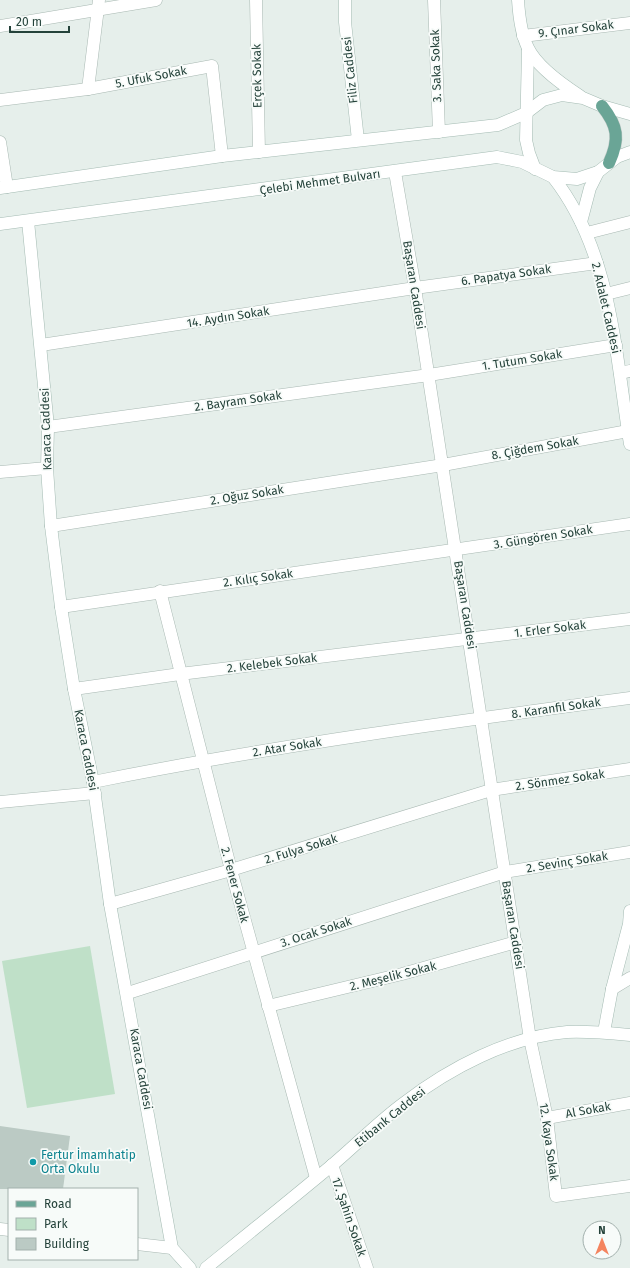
<svg xmlns="http://www.w3.org/2000/svg" width="630" height="1268" viewBox="0 0 630 1268" font-family="'Fira Sans',sans-serif">
  <rect width="100%" height="100%" fill="#e6efeb"/>
  <polygon fill="#bfe0c8" points="90,946 115,1094 27,1108 2,961"/>
  <polygon fill="#bbcac4" points="0,1126 70,1136 63,1189 0,1189"/>
  <g fill="none" stroke-linecap="round" stroke-linejoin="round">
    <g stroke="#a8b8b2" stroke-width="13">
      <g id="street">
        <polyline points="256,0 259,152"/>
        <polyline points="434,0 439,132"/>
        <polyline points="0,26 156,0"/>
        <polyline points="523,36 630,23"/>
        <polyline points="88,89 99,0"/>
        <polyline points="0,100 88,89 212,66 222,156"/>
        <polyline points="0,142 7,187"/>
        <polyline points="395,172 415,288 530,1039 547,1118 556,1196 630,1186"/>
        <polyline points="587,233 630,222"/>
        <polyline points="606,294 630,288"/>
        <polyline points="41,345 415,288 597,263"/>
        <polyline points="620,373 630,371"/>
        <polyline points="48,427 429,375 616,345"/>
        <polyline points="0,472 47,468"/>
        <polyline points="51,526 443,465 628,431"/>
        <polyline points="160,591 231,870 316,1178"/>
        <polyline points="61,607 630,524"/>
        <polyline points="74,689 180,674 630,619"/>
        <path d="M93 782C271 746 450 722 630 698"/>
        <polyline points="0,802 95,793"/>
        <polyline points="110,904 231,870 491,790 630,769"/>
        <polyline points="612,989 630,978"/>
        <polyline points="128,993 505,872 630,852"/>
        <polyline points="268,1006 402,974 516,942"/>
        <polyline points="547,1118 630,1103"/>
        <polyline points="332,1165 367,1268"/>
        <polyline points="0,1229 9,1230"/>
        <polyline points="137,1244 172,1248"/>
      </g>
    </g>
    <g stroke="#a4bbb3" stroke-width="13">
      <g id="secondary">
        <polyline points="345,0 345,22 358,140"/>
        <path d="M518 0C519 16 521 34 528 48 537 67 563 85 580 96"/>
        <polyline points="528,50 526,140 529,153 535,169"/>
        <path d="M553 177C612 252 615 353 630 444"/>
        <polyline points="0,188 222,156 498,125 526,113 543,100 562,95 583,98 602,106 630,114"/>
        <polyline points="28,221 48,427 47,468 51,526 61,607 74,689 93,782 110,904 172,1248 190,1268"/>
        <polyline points="581,222 590,188 598,172"/>
        <polyline points="0,224 497,157 522,162 553,177 577,179 598,172 617,157 630,152"/>
        <polyline points="604,1032 612,989 629,924 630,911"/>
        <path d="M206 1268C248 1234 289 1201 331 1166 355 1146 378 1122 404 1103 450 1068 508 1037 567 1032 588 1031 609 1033 630 1035"/>
      </g>
    </g>
    <g stroke="#c2cac8" stroke-width="13">
      <path id="primary" d="M602 106C618 126 620 139 609 163"/>
    </g>
    <use href="#street" stroke="#fff" stroke-width="12"/>
    <use href="#secondary" stroke="#fff" stroke-width="12"/>
    <use href="#primary" stroke="#6aa596" stroke-width="12"/>
  </g>
  <circle fill="#0f9aa8" stroke="#f7fbf9" stroke-width="1.5" cx="33" cy="1162" r="4"/>
  <g text-anchor="middle" stroke-width="3.5" stroke-linejoin="round" paint-order="stroke">
    <g font-size="12" fill="#24423a" stroke="#f7fbf9">
      <text transform="translate(576 29) rotate(-7)" y="4">9. Çınar Sokak</text>
      <text transform="translate(436 66) rotate(-92)" y="4">3. Saka Sokak</text>
      <text transform="translate(350 70) rotate(-96)" y="4">Filiz Caddesi</text>
      <text transform="translate(257 76) rotate(-91)" y="4">Erçek Sokak</text>
      <text transform="translate(151 77) rotate(-11)" y="4">5. Ufuk Sokak</text>
      <text transform="translate(320 182) rotate(-8)" y="4">Çelebi Mehmet Bulvarı</text>
      <text transform="translate(506 275) rotate(-8)" y="4">6. Papatya Sokak</text>
      <text transform="translate(414 285) rotate(81)" y="4">Başaran Caddesi</text>
      <text transform="translate(606 308) rotate(77)" y="4">2. Adalet Caddesi</text>
      <text transform="translate(228 317) rotate(-9)" y="4">14. Aydın Sokak</text>
      <text transform="translate(522 360) rotate(-9)" y="4">1. Tutum Sokak</text>
      <text transform="translate(238 401) rotate(-8)" y="4">2. Bayram Sokak</text>
      <text transform="translate(46 429) rotate(-92)" y="4">Karaca Caddesi</text>
      <text transform="translate(535 448) rotate(-10)" y="4">8. Çiğdem Sokak</text>
      <text transform="translate(247 495) rotate(-9)" y="4">2. Oğuz Sokak</text>
      <text transform="translate(543 537) rotate(-9)" y="4">3. Güngören Sokak</text>
      <text transform="translate(258 578) rotate(-8)" y="4">2. Kılıç Sokak</text>
      <text transform="translate(465 605) rotate(81)" y="4">Başaran Caddesi</text>
      <text transform="translate(550 629) rotate(-7)" y="4">1. Erler Sokak</text>
      <text transform="translate(272 663) rotate(-7)" y="4">2. Kelebek Sokak</text>
      <text transform="translate(556 708) rotate(-8)" y="4">8. Karanfil Sokak</text>
      <text transform="translate(287 747) rotate(-9)" y="4">2. Atar Sokak</text>
      <text transform="translate(86 750) rotate(79)" y="4">Karaca Caddesi</text>
      <text transform="translate(560 780) rotate(-8)" y="4">2. Sönmez Sokak</text>
      <text transform="translate(301 849) rotate(-17)" y="4">2. Fulya Sokak</text>
      <text transform="translate(567 862) rotate(-9)" y="4">2. Sevinç Sokak</text>
      <text transform="translate(235 885) rotate(75)" y="4">2. Fener Sokak</text>
      <text transform="translate(513 925) rotate(81)" y="4">Başaran Caddesi</text>
      <text transform="translate(316 932) rotate(-18)" y="4">3. Ocak Sokak</text>
      <text transform="translate(393 976) rotate(-14)" y="4">2. Meşelik Sokak</text>
      <text transform="translate(141 1069) rotate(80)" y="4">Karaca Caddesi</text>
      <text transform="translate(588 1110) rotate(-10)" y="4">Al Sokak</text>
      <text transform="translate(390 1117) rotate(-39)" y="4">Etibank Caddesi</text>
      <text transform="translate(549 1142) rotate(82)" y="4">12. Kaya Sokak</text>
      <text transform="translate(349 1217) rotate(71)" y="4">17. Şahin Sokak</text>
    </g>
    <g font-size="12" fill="#0d838f" stroke="#f7fbf9" text-anchor="start">
      <text x="41" y="1159">Fertur İmamhatip<tspan x="41" dy="14">Orta Okulu</tspan></text>
    </g>
  </g>
  <rect x="8" y="1188" width="130" height="72" fill="#f7fbf9" stroke="#a3b1ad"/>
  <rect x="16" y="1201" width="20" height="6" fill="#6aa596" stroke="#a3b1ad"/>
  <text x="44" y="1208" font-size="12" fill="#24423a">Road</text>
  <rect x="16" y="1218" width="20" height="12" fill="#bfe0c8" stroke="#a3b1ad"/>
  <text x="44" y="1228" font-size="12" fill="#24423a">Park</text>
  <rect x="16" y="1238" width="20" height="12" fill="#bbcac4" stroke="#a3b1ad"/>
  <text x="44" y="1248" font-size="12" fill="#24423a">Building</text>
  <g transform="translate(602 1240)"><circle r="19" fill="#f7fbf9" stroke="#a3b1ad"/>
  <path d="M0-3L7 15L0 10L-7 15Z" fill="#f4845f"/>
  <text y="-6" font-size="11" font-weight="bold" text-anchor="middle" fill="#24423a">N</text>
  </g>
  <path d="M10 26v6h59v-6" fill="none" stroke="#24423a" stroke-width="2"/>
  <text x="16" y="26" font-size="12" fill="#24423a" stroke="#f7fbf9" stroke-width="3" paint-order="stroke">20 m</text>
</svg>
